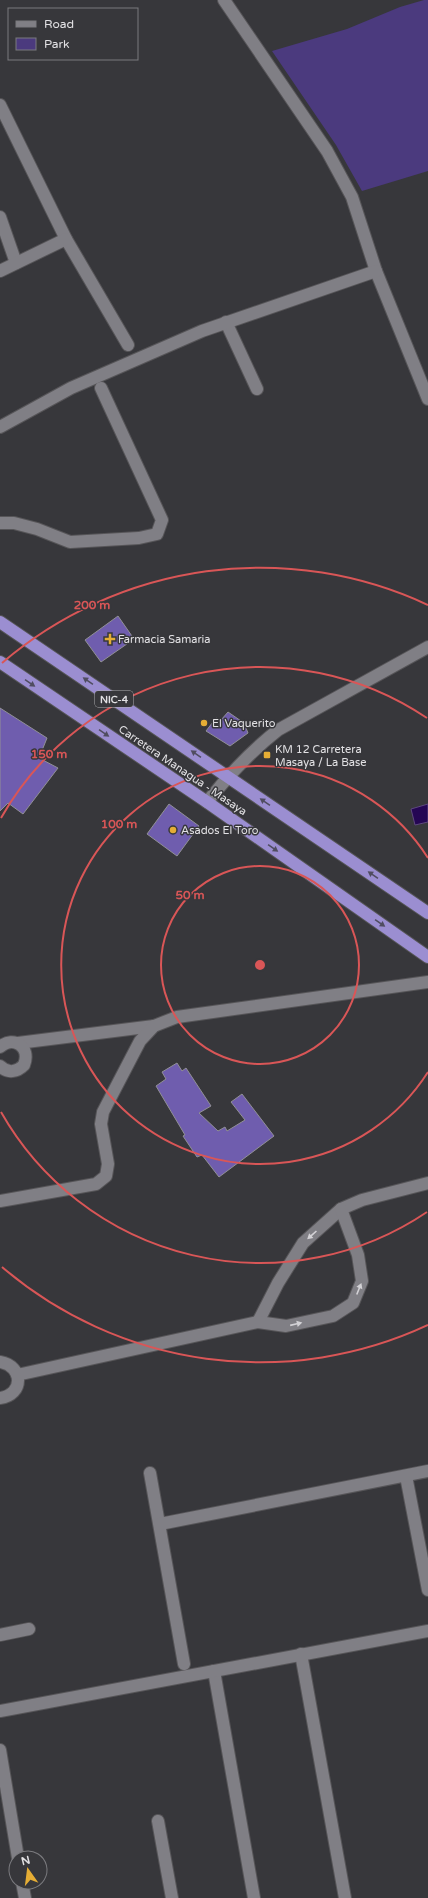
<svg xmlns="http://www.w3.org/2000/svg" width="428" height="1898" viewBox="0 0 428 1898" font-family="'Varela Round',sans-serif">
  <rect width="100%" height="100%" fill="#37373b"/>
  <polygon fill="#4b3a7e" points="424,0 428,0 428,171 362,191 336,145 272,51 347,29 400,7"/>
  <polygon fill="#250654" stroke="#5e487f" points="428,804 428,822 415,825 411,809"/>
  <g fill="#6f5dae" stroke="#919096">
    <polygon points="118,616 134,639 101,662 85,640"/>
    <polygon points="0,708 47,738 39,758 58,768 23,814 8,803 0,811"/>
    <polygon points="228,712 244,723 248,733 230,746 206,731 216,718 221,720"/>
    <polygon points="169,804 199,826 177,856 147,834"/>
    <polygon points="177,1063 182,1071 186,1068 211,1106 199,1113 218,1131 225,1127 227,1131 245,1120 231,1102 242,1094 274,1136 219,1177 202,1155 197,1157 183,1136 185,1135 156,1086 166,1079 162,1072"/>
  </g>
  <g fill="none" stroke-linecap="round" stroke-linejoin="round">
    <g stroke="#565558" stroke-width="14">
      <g id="street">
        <polyline points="224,0 327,151 352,197 376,271 428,399"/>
        <polyline points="0,105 66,239 128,345"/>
        <polyline points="0,217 16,263"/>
        <polyline points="0,271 66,239"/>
        <polyline points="226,322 257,389"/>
        <polyline points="0,427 71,388 202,331 376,271"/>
        <polyline points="0,523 14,523 37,529 70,542 139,538 157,534 162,520 101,388"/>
        <path d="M207 802C228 776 251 751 278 730L428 647"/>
        <polyline points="18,1043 154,1026"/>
        <path d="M0 1047C14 1035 31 1047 24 1065 17 1072 8 1074 0 1066"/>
        <polyline points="0,1201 96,1184 106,1176 108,1164 101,1124 103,1112 140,1041 154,1026 177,1017 428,982"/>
        <polyline points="258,1322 278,1283 303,1243 341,1209 362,1200 428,1183"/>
        <path d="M0 1362C24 1366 24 1395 0 1398"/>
        <polyline points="17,1375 258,1322 286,1326 333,1316 353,1303 362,1281 358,1255 341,1209"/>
        <polyline points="150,1473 184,1664"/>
        <polyline points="406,1476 428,1590"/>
        <polyline points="160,1524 428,1471"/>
        <polyline points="0,1635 29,1629"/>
        <polyline points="301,1654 345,1898"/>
        <polyline points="214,1671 254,1898"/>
        <polyline points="0,1711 428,1631"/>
        <polyline points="0,1750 18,1858"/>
        <polyline points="158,1821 172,1898"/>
        <polyline points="22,1882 25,1898"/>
      </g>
    </g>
    <g stroke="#565558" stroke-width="14">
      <g id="highway">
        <polyline points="0,622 428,913"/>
        <polyline points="0,662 207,802 428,957"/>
      </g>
    </g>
    <use href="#street" stroke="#807f85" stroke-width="12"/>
    <use href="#highway" stroke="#9b8ed1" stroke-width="12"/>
  </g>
  <defs><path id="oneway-solid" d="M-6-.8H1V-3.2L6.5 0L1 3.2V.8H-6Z"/></defs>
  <g fill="#504d60">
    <use href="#oneway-solid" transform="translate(88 681) rotate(-146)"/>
    <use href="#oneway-solid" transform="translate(30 683) rotate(34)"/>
    <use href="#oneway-solid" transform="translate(104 733) rotate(34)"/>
    <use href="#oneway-solid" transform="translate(196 754) rotate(-146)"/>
    <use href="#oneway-solid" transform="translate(265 802) rotate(-146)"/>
    <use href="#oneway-solid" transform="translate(273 848) rotate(35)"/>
    <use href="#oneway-solid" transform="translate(373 875) rotate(-146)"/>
    <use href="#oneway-solid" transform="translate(380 923) rotate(35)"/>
  </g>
  <g fill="#d3d2d6">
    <use href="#oneway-solid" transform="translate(312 1235) rotate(138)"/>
    <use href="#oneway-solid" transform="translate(359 1289) rotate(-68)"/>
    <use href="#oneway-solid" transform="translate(296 1324) rotate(-13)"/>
  </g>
  <g fill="none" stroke="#d95657" stroke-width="2">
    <circle cx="260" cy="965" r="99"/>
    <path d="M428 1072A199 199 0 1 1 428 858"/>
    <path d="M427 1212A298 298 0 0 1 1 1112M1 818A298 298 0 0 1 427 718"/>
    <path d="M428 1325A397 397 0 0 1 2 1267M2 663A397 397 0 0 1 428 605"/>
  </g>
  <g fill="#e5ad35" stroke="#37373b" stroke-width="1.5">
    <path d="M108 633h4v4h4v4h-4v4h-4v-4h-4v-4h4z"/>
    <circle cx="204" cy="723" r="4"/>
    <rect x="263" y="751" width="8" height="8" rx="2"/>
    <circle cx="173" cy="830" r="4"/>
  </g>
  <g text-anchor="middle" stroke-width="3" stroke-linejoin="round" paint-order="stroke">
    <rect fill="#37373b" stroke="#afaeb1" stroke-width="1" x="95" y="691" width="38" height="16" rx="3"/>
    <g font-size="10" font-weight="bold" fill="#e2e1e4">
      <text x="114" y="703">NIC-4</text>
    </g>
    <g font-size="11" fill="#e2e1e4" stroke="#37373b" text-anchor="start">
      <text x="118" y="643">Farmacia Samaria</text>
      <text x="212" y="727">El Vaquerito</text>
      <text x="275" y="753">KM 12 Carretera<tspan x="275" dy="13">Masaya / La Base</tspan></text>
      <text x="181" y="834">Asados El Toro</text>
    </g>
    <g font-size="11" fill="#e2e1e4" stroke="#37373b">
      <text transform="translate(183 770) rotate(34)" y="4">Carretera Managua - Masaya</text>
    </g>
  </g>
  <circle cx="260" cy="965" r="6" fill="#d95657" stroke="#37373b" stroke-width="2"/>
  <g font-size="12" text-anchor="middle" font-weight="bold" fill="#d95657" stroke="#37373b" stroke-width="3" stroke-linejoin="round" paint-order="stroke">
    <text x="92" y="609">200 m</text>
    <text x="49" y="758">150 m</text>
    <text x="119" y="828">100 m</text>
    <text x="190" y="899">50 m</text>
  </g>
  <rect x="8" y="8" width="130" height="52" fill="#37373b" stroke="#7b7b7f"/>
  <rect x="16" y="21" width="20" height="6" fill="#807f85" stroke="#7b7b7f"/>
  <text x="44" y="28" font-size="12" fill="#e2e1e4">Road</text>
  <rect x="16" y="38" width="20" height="12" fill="#4b3a7e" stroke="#7b7b7f"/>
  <text x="44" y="48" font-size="12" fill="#e2e1e4">Park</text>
  <g transform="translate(28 1870) rotate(346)"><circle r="19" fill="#37373b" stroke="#7b7b7f"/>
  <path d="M0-3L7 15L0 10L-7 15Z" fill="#e5ad35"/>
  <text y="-6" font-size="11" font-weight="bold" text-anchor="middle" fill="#e2e1e4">N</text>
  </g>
</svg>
